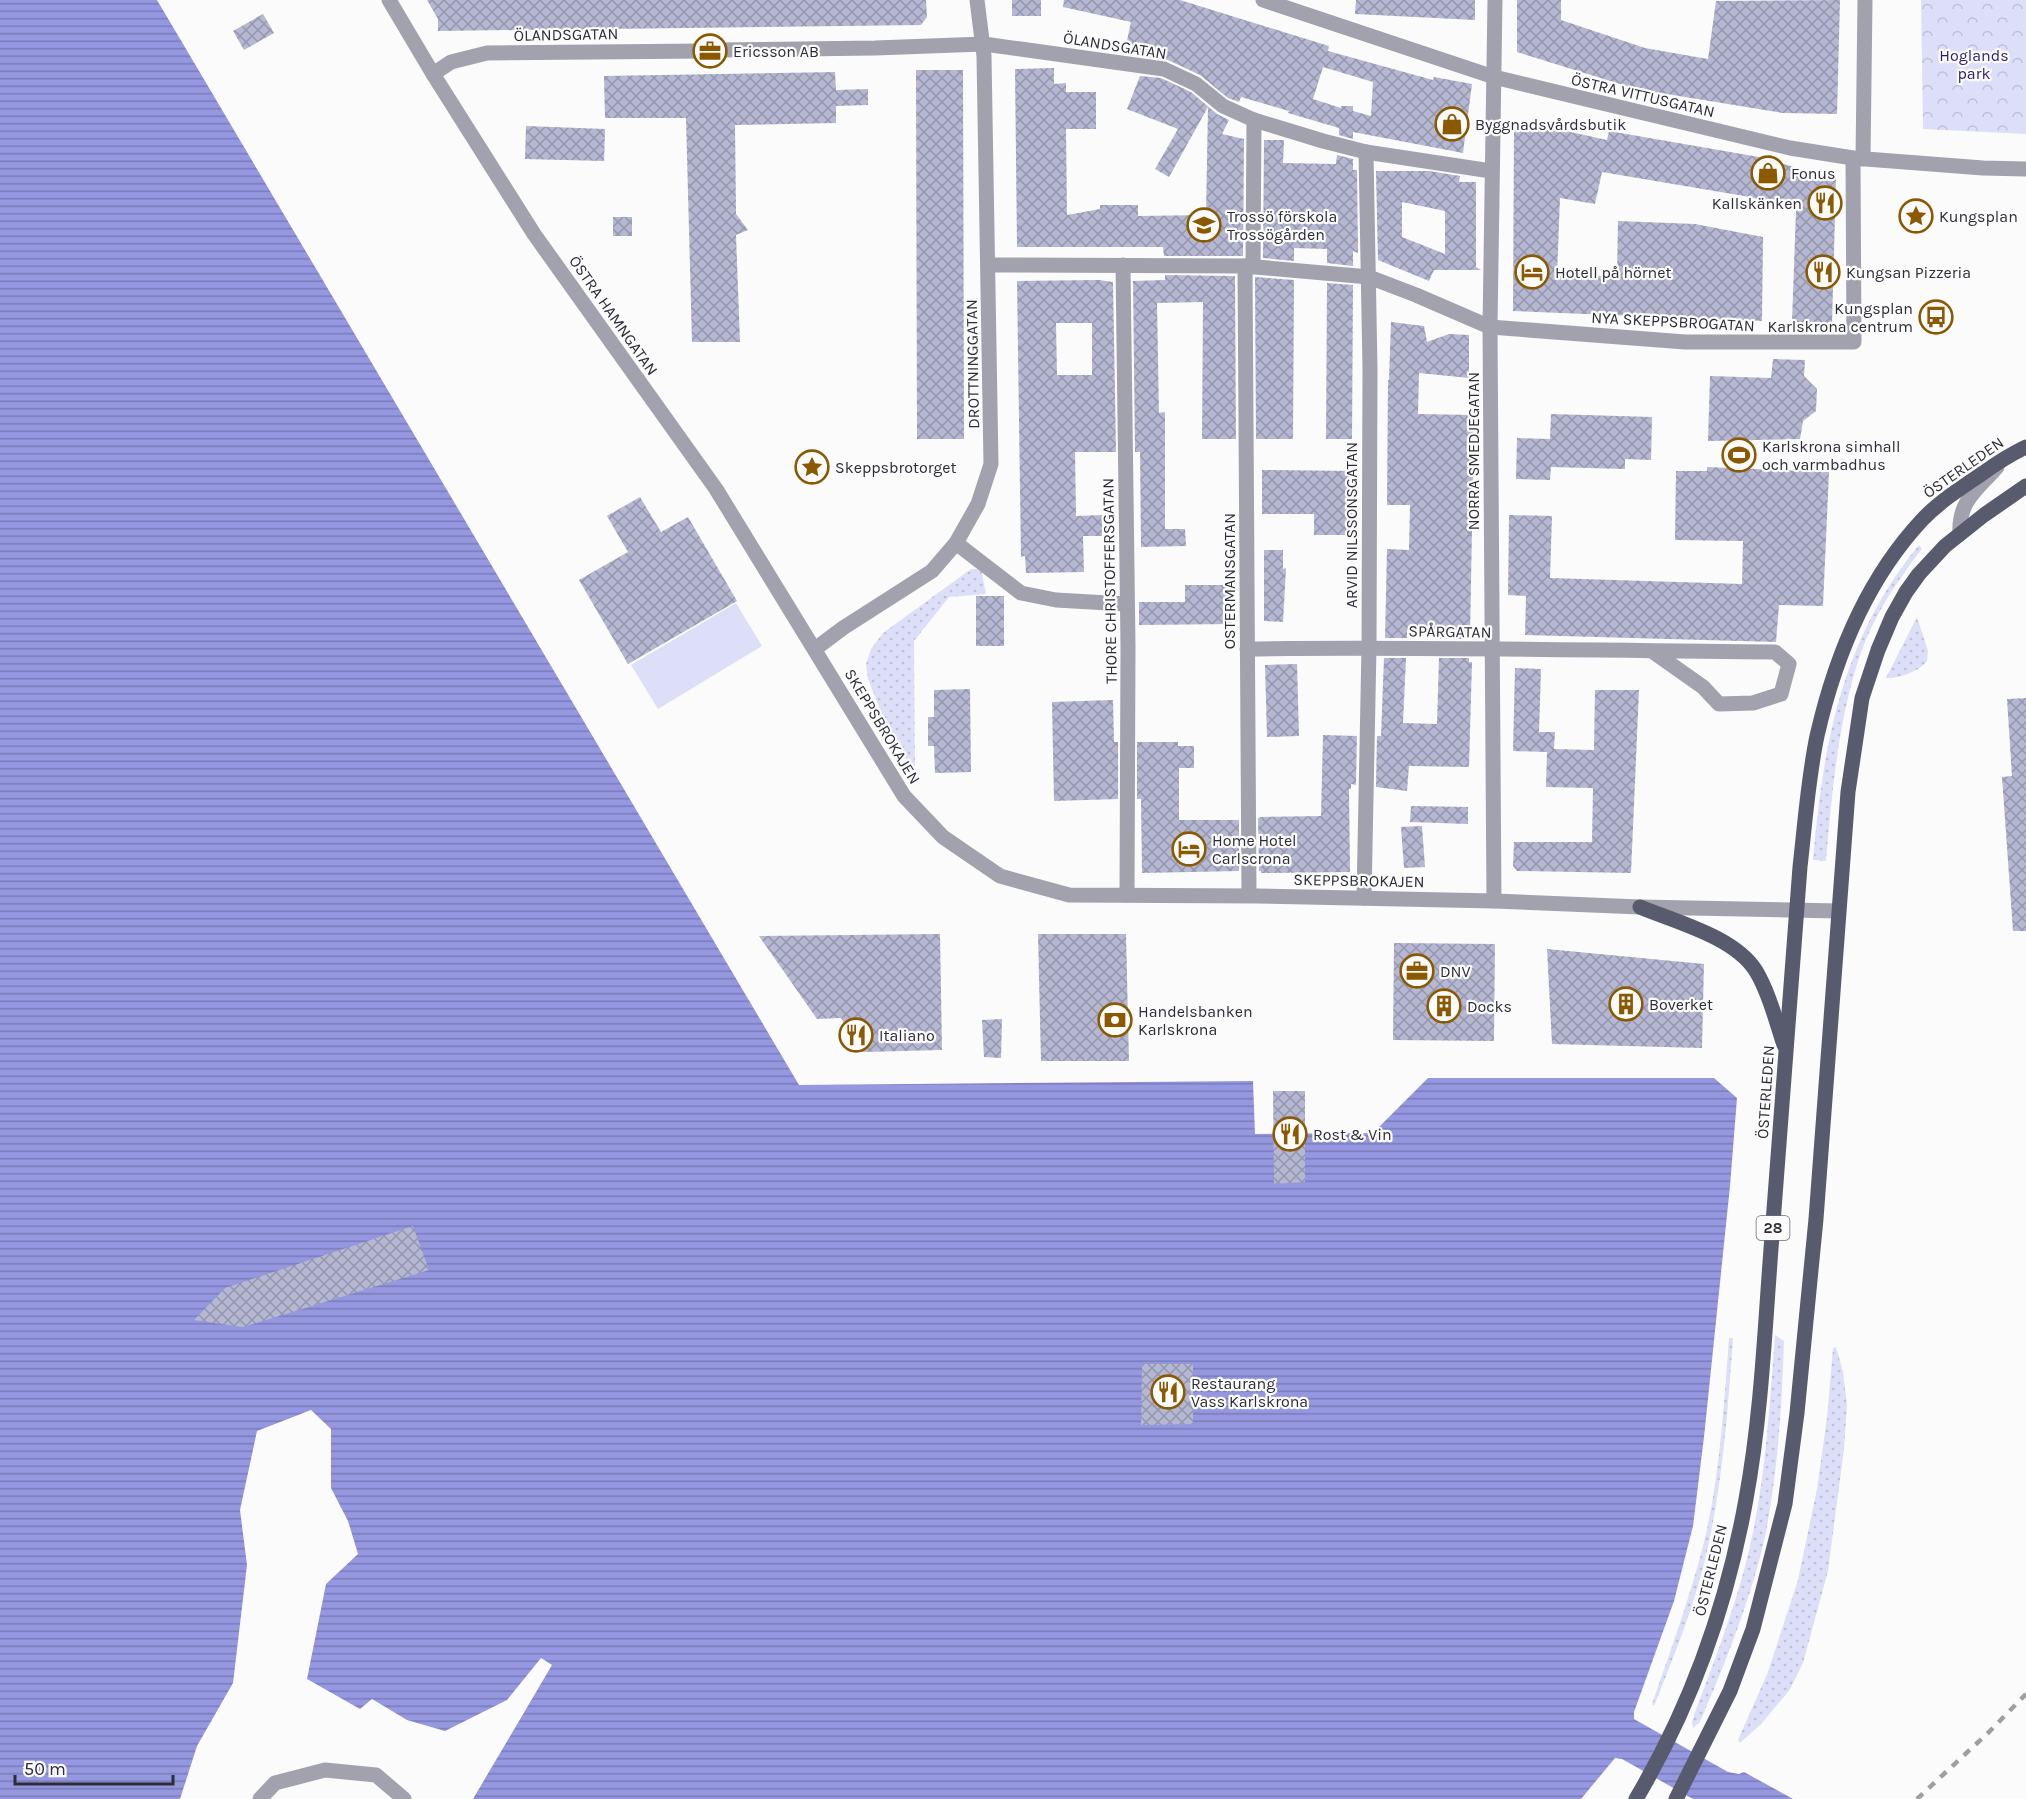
<svg xmlns="http://www.w3.org/2000/svg" width="2026" height="1799" viewBox="0 0 2026 1799" font-family="Karla,sans-serif">
  <defs>
    <pattern id="grass-dots" width="8" height="8" patternUnits="userSpaceOnUse" patternTransform="scale(1.5)"><rect width="8" height="8" fill="#dddff9"/><path d="M2 2h.1M6 6h.1" fill="none" stroke="#bec0d6" stroke-width="1.8" stroke-linecap="round"/></pattern>
    <pattern id="park-crowns" width="20" height="18" patternUnits="userSpaceOnUse" patternTransform="scale(1.5)"><rect width="20" height="18" fill="#dddff9"/><path d="M2 6a3 3 0 1 1 6 0M12 15a3 3 0 1 1 6 0" fill="none" stroke="#bec0d6"/></pattern>
    <pattern id="water-rules" width="6" height="5" patternUnits="userSpaceOnUse" patternTransform="scale(1.5)"><rect width="6" height="5" fill="#9597e0"/><path d="M0 2.5h6" fill="none" stroke="#7a7cb7"/></pattern>
    <pattern id="building-cross-hatch" width="8" height="8" patternUnits="userSpaceOnUse" patternTransform="scale(1.5)"><rect width="8" height="8" fill="#b6b8d3"/><path d="M0 0l8 8M0 8l8-8" fill="none" stroke="#9496ac"/></pattern>
  </defs>
  <rect width="100%" height="100%" fill="#fbfbfb"/>
  <g fill="url(#grass-dots)">
    <path d="M1919 545 1922 549C1897 581 1874 615 1860 655 1838 721 1832 792 1826 861L1813 860C1823 744 1842 638 1919 545Z"/>
    <polygon points="971,569 981,569 986,594 949,597 914,641 915,773 889,732 868,679 866,664 871,649 883,633"/>
    <path d="M1917 617 1928 651 1927 661C1920 671 1898 679 1886 678Z"/>
    <path d="M1775 1335 1784 1341C1782 1405 1778 1469 1766 1532 1752 1597 1726 1661 1700 1722L1693 1728 1692 1722 1695 1712C1713 1665 1731 1618 1744 1570 1765 1493 1769 1413 1775 1335Z"/>
    <path d="M1729 1338H1733C1728 1408 1723 1478 1708 1547 1696 1602 1675 1654 1654 1706L1652 1704C1671 1649 1691 1595 1705 1538 1720 1473 1724 1405 1729 1338Z"/>
    <polygon points="1836,1347 1843,1372 1847,1405 1844,1449 1828,1571 1803,1663 1789,1691 1761,1724 1740,1743 1738,1740 1768,1672 1798,1580 1817,1489 1827,1418 1833,1348"/>
  </g>
  <polygon fill="url(#park-crowns)" points="1921,0 2026,0 2026,134 1923,129"/>
  <polygon fill="#dddff9" points="736,603 762,646 658,709 631,665"/>
  <polygon fill="url(#water-rules)" points="0,0 157,0 799,1085 1253,1081 1255,1134 1373,1133 1428,1078 1714,1078 1737,1098 1730,1186 1704,1437 1693,1526 1674,1601 1634,1712 1634,1719 1728,1772 1739,1774 1744,1772 1793,1799 1693,1799 1622,1759 1615,1758 1581,1799 473,1799 552,1665 541,1658 507,1700 445,1731 407,1720 372,1699 360,1709 307,1679 326,1584 358,1554 348,1521 331,1488 331,1429 311,1410 257,1431 240,1510 247,1565 233,1683 197,1746 180,1799 0,1799"/>
  <g fill="url(#building-cross-hatch)" fill-rule="evenodd">
    <polygon points="427,0 926,0 927,17 921,25 438,31 438,19"/>
    <rect x="1012" y="0" width="29" height="16"/>
    <path d="M1064 0H1180L1329 46 1328 51 1433 80 1434 77 1472 84 1463 153 1353 132V139L1339 135V128L1288 113 1289 111 1241 97 1239 102 1228 98 1200 75 1168 60 1148 57 1125 50 1131 22 1063 7ZM1323 67 1373 82 1371 116 1353 111V106H1341V108L1313 99Z"/>
    <polygon points="1356,0 1475,0 1475,20 1355,14"/>
    <polygon points="1517,0 1561,0 1561,20 1645,48 1708,59 1716,1 1840,0 1837,114 1783,113 1636,89 1517,52"/>
    <polygon points="263,14 274,33 244,50 233,31"/>
    <polygon points="1054,68 1054,84 1066,83 1066,92 1096,92 1096,129 1066,129 1067,215 1100,209 1100,205 1138,205 1138,216 1206,215 1208,107 1169,177 1155,169 1178,129 1127,109 1140,76 1161,78 1191,92 1217,114 1229,120 1222,134 1244,139 1243,256 1164,256 1163,247 1017,247 1015,69"/>
    <polygon points="916,70 963,70 964,439 917,439"/>
    <polygon points="835,72 836,90 868,89 868,105 836,106 836,123 735,125 736,214 748,230 736,235 740,342 692,342 686,118 605,118 604,76"/>
    <polygon points="526,126 605,129 604,161 525,159"/>
    <polygon points="1514,127 1557,129 1607,140 1609,131 1759,157 1836,179 1832,324 1792,322 1796,210 1750,197 1602,172 1595,204 1560,198 1557,275 1617,276 1618,221 1695,224 1763,237 1762,321 1513,311"/>
    <polygon points="1264,140 1284,140 1283,163 1336,164 1337,155 1353,159 1353,170 1357,170 1358,253 1353,251 1353,266 1327,263 1327,249 1294,248 1294,261 1263,258"/>
    <path d="M1376 171H1429L1460 176 1459 182H1476V267L1481 270H1434L1429 281 1378 260ZM1402 202 1445 211V254L1402 237Z"/>
    <rect x="613" y="217" width="19" height="19"/>
    <polygon points="1165,275 1235,276 1236,439 1202,439 1203,302 1157,303 1159,413 1165,412 1165,529 1185,529 1186,546 1141,547 1140,452 1135,452 1133,281 1165,280"/>
    <polygon points="1255,277 1294,280 1293,439 1256,439"/>
    <path d="M1099 280 1113 282 1116 452H1075L1076 516 1102 515V536H1083L1084 572 1026 573 1025 556 1021 557 1017 281ZM1056 323H1092V375H1057Z"/>
    <polygon points="1327,283 1353,285 1352,439 1326,439"/>
    <polygon points="1391,322 1424,326 1427,342 1449,334 1469,335 1469,378 1419,373 1418,414 1474,415 1470,639 1439,639 1440,632 1407,630 1407,638 1385,638 1387,549 1409,550 1410,505 1387,505 1388,380 1389,380"/>
    <polygon points="1773,359 1805,360 1804,376 1817,389 1816,411 1803,421 1800,439 1708,441 1710,376 1771,378"/>
    <polygon points="1551,414 1652,417 1651,460 1625,459 1625,469 1551,467 1550,480 1516,479 1517,438 1550,439"/>
    <polygon points="1707,467 1829,472 1823,606 1779,605 1776,642 1525,635 1526,596 1508,595 1509,515 1552,516 1550,578 1742,584 1743,541 1675,540 1676,471 1707,471"/>
    <polygon points="1262,470 1353,471 1352,535 1314,535 1314,514 1262,514"/>
    <polygon points="640,497 661,532 688,517 737,601 628,664 579,580 628,552 607,516"/>
    <polygon points="1264,550 1283,550 1283,569 1286,568 1283,622 1264,621"/>
    <polygon points="1185,585 1231,585 1232,624 1139,625 1139,602 1185,602"/>
    <rect x="976" y="596" width="28" height="50"/>
    <polygon points="1384,658 1406,658 1403,723 1437,724 1439,658 1469,658 1469,662 1472,662 1469,767 1409,766 1407,791 1376,787 1377,736 1381,736"/>
    <polygon points="1297,664 1299,736 1267,737 1265,665"/>
    <polygon points="1515,668 1541,669 1539,732 1555,732 1554,749 1594,750 1595,690 1639,690 1631,873 1517,871 1513,866 1514,842 1592,842 1593,788 1546,787 1547,752 1513,751"/>
    <polygon points="970,689 971,772 935,773 934,746 928,746 928,717 934,717 934,690"/>
    <polygon points="2026,698 2026,931 2013,931 2002,777 2012,776 2007,699"/>
    <polygon points="1113,700 1114,742 1118,742 1118,799 1054,801 1052,702"/>
    <polygon points="1323,735 1357,736 1356,785 1351,784 1351,789 1349,789 1350,872 1261,873 1261,871 1259,871 1258,819 1260,817 1321,816"/>
    <polygon points="1137,742 1178,742 1178,746 1194,746 1194,768 1179,768 1179,820 1239,820 1239,871 1142,873 1141,799 1137,799"/>
    <polygon points="1411,806 1468,807 1468,824 1410,822"/>
    <polygon points="1422,826 1425,867 1404,868 1401,827"/>
    <polygon points="940,934 942,1050 862,1052 841,1018 817,1019 759,936"/>
    <polygon points="1038,934 1126,934 1129,1061 1041,1061"/>
    <polygon points="1394,943 1495,944 1494,1041 1393,1040"/>
    <polygon points="1547,949 1704,964 1702,1048 1552,1044"/>
    <polygon points="1002,1019 1001,1058 984,1057 982,1020"/>
    <polygon points="1273,1091 1305,1091 1305,1182 1274,1184"/>
    <polygon points="413,1226 429,1270 243,1327 194,1320 225,1288"/>
    <polygon points="1142,1364 1193,1364 1193,1424 1141,1425"/>
  </g>
  <g fill="none" stroke-linecap="round" stroke-linejoin="round">
    <g stroke="#a1a2ae" stroke-width="15">
      <polyline points="389,0 433,74 534,234 716,489 904,796 943,837 1000,876 1069,895 1258,896 1494,901 1640,907 1838,911"/>
      <polyline points="1263,0 1494,77 1790,148 1853,158 1983,168 2026,169"/>
      <polyline points="715,50 875,48 984,44 1164,69 1196,84 1223,106 1254,120 1323,141 1366,152 1491,171"/>
      <polyline points="433,74 451,62 487,53 705,51"/>
      <polyline points="1863,159 1865,0"/>
      <polyline points="989,265 1245,266 1369,277 1416,295 1490,327 1685,342 1854,342 1853,158"/>
      <polyline points="1123,265 1128,646 1127,895"/>
      <polyline points="1245,266 1249,895"/>
      <polyline points="1253,267 1254,120"/>
      <path d="M1960 534C1958 501 1977 490 1997 467"/>
      <polyline points="956,543 1021,593 1056,600 1126,604"/>
      <polyline points="815,649 843,628 932,571 956,543 978,504 991,464 984,56 977,0"/>
      <path d="M1247 649C1423 646 1599 651 1775 652L1789 664 1781 694 1753 703 1719 704 1703 687 1652 651"/>
      <polyline points="1364,898 1369,647 1370,369 1366,152"/>
      <polyline points="1494,901 1490,327 1495,0"/>
      <polyline points="260,1799 275,1783 325,1770 376,1775 404,1799"/>
    </g>
    <g stroke="#585a6e" stroke-width="15">
      <path d="M1640 907C1676 922 1735 937 1756 971 1769 993 1776 1021 1784 1045"/>
      <path d="M1636 1799C1691 1706 1727 1605 1746 1499 1762 1412 1765 1323 1772 1236 1782 1113 1791 990 1800 867 1805 823 1808 779 1817 736 1835 657 1866 580 1922 520 1939 502 1962 487 1983 473 1997 463 2011 454 2026 447"/>
      <polyline points="1676,1799 1730,1691 1753,1629 1785,1504 1797,1413 1816,1219 1848,792 1862,698 1878,650 1892,617 1906,592 1919,574 1945,546 1984,515 2026,486"/>
    </g>
    <polyline stroke="#9e9ea3" stroke-width="4.5" stroke-dasharray="8 8" stroke-linecap="butt" points="1917,1799 1989,1732 2026,1694"/>
  </g>
  <defs>
    <g id="office-ring" transform="scale(1.725)"><circle r="9.5" fill="#fbfbfb" stroke="#8a5901" stroke-width="1.5"/><path d="M-6-3h4V-5.5h4V-3h4V5H-6ZM-1-4.5V-3h2v-1.5ZM-6 0V1H6V0Z" fill="#8a5901"/></g>
    <g id="shop-ring" transform="scale(1.725)"><circle r="9.5" fill="#fbfbfb" stroke="#8a5901" stroke-width="1.5"/><path d="M-5-2.5h2.3a2.7 3.5 0 0 1 5.4 0H5L5.5 6h-11ZM-1.5-2.5h3a1.5 2.3 0 0 0-3 0Z" fill="#8a5901"/></g>
    <g id="restaurant-ring" transform="scale(1.725)"><circle r="9.5" fill="#fbfbfb" stroke="#8a5901" stroke-width="1.5"/><path d="M-5-6h1v4h1v-4h1v4h1v-4h1v5L-1.5 .5V6h-2V.5L-5-1ZM5-6V6H3V1.5H1.5Q1.5-4 5-6Z" fill="#8a5901"/></g>
    <g id="sight-ring" transform="scale(1.725)"><circle r="9.5" fill="#fbfbfb" stroke="#8a5901" stroke-width="1.5"/><path d="M0-6L1.8-2.2L6-1.7L2.9 1.2L3.7 5.4L0 3.3L-3.7 5.4L-2.9 1.2L-6-1.7L-1.8-2.2Z" fill="#8a5901"/></g>
    <g id="school-ring" transform="scale(1.725)"><circle r="9.5" fill="#fbfbfb" stroke="#8a5901" stroke-width="1.5"/><path d="M0-5L7-2L0 1L-7-2ZM-4 1L0 2.5L4 1V4Q0 6-4 4Z" fill="#8a5901"/></g>
    <g id="hotel-ring" transform="scale(1.725)"><circle r="9.5" fill="#fbfbfb" stroke="#8a5901" stroke-width="1.5"/><path d="M-6-4.5h1.5V1H6V5H4.5V3h-9V5H-6ZM-4 0a1.8 1.8 0 1 1 3.6 0ZM.5 0V-2.5h3Q6-2.5 6 0Z" fill="#8a5901"/></g>
    <g id="bus-ring" transform="scale(1.725)"><circle r="9.5" fill="#fbfbfb" stroke="#8a5901" stroke-width="1.5"/><path d="M-5-6H5V4H4V6H2V4H-2V6H-4V4H-5ZM-3.5-4V0h7V-4ZM-3.5 1.2v1.5H-2V1.2ZM2 1.2v1.5H3.5V1.2Z" fill="#8a5901"/></g>
    <g id="stadium-ring" transform="scale(1.725)"><circle r="9.5" fill="#fbfbfb" stroke="#8a5901" stroke-width="1.5"/><path d="M0-5a6.5 5 0 1 0 0 10a6.5 5 0 1 0 0-10ZM-3.5-1.8h7v3.6h-7Z" fill="#8a5901"/></g>
    <g id="building-ring" transform="scale(1.725)"><circle r="9.5" fill="#fbfbfb" stroke="#8a5901" stroke-width="1.5"/><path d="M-4-6H4V6H1V3H-1V6H-4ZM-2.5-4.3h1.7v1.8h-1.7ZM.8-4.3h1.7v1.8H.8ZM-2.5-1h1.7V.8h-1.7ZM.8-1h1.7V.8H.8Z" fill="#8a5901"/></g>
    <g id="bank-ring" transform="scale(1.725)"><circle r="9.5" fill="#fbfbfb" stroke="#8a5901" stroke-width="1.5"/><path d="M-6-4H6V4H-6ZM0-2.3a2.3 2.3 0 1 0 0 4.6a2.3 2.3 0 1 0 0-4.6Z" fill="#8a5901"/></g>
  </defs>
  <g fill-rule="evenodd">
    <use href="#office-ring" x="710" y="51"/>
    <use href="#shop-ring" x="1452" y="124"/>
    <use href="#shop-ring" x="1768" y="173"/>
    <use href="#restaurant-ring" x="1825" y="203"/>
    <use href="#sight-ring" x="1916" y="216"/>
    <use href="#school-ring" x="1204" y="225"/>
    <use href="#hotel-ring" x="1532" y="272"/>
    <use href="#restaurant-ring" x="1823" y="272"/>
    <use href="#bus-ring" x="1936" y="317"/>
    <use href="#stadium-ring" x="1739" y="455"/>
    <use href="#sight-ring" x="812" y="467"/>
    <use href="#hotel-ring" x="1189" y="849"/>
    <use href="#office-ring" x="1417" y="971"/>
    <use href="#building-ring" x="1626" y="1004"/>
    <use href="#building-ring" x="1444" y="1006"/>
    <use href="#bank-ring" x="1115" y="1020"/>
    <use href="#restaurant-ring" x="856" y="1035"/>
    <use href="#restaurant-ring" x="1290" y="1134"/>
    <use href="#restaurant-ring" x="1168" y="1392"/>
  </g>
  <g text-anchor="middle" stroke-width="4.5" stroke-linejoin="round" paint-order="stroke">
    <rect fill="#fbfbfb" stroke="#6b6b72" stroke-width="1.5" x="1756.5" y="1216" width="33" height="24" rx="4.5"/>
    <g font-size="15" font-weight="bold" fill="#2d2d38">
      <text x="1773" y="1233">28</text>
    </g>
    <g font-size="16" fill="#2d2d38" stroke="#fbfbfb">
      <text transform="translate(566 34) rotate(-1)" y="6">ÖLANDSGATAN</text>
      <text transform="translate(1115 45) rotate(9)" y="6">ÖLANDSGATAN</text>
      <text transform="translate(1643 95) rotate(13)" y="6">ÖSTRA VITTUSGATAN</text>
      <text transform="translate(614 315) rotate(55)" y="6">ÖSTRA HAMNGATAN</text>
      <text transform="translate(1673 321) rotate(3)" y="6">NYA SKEPPSBROGATAN</text>
      <text transform="translate(972 364) rotate(-91)" y="6">DROTTNINGGATAN</text>
      <text transform="translate(1473 451) rotate(-90)" y="6">NORRA SMEDJEGATAN</text>
      <text transform="translate(1963 467) rotate(-35)" y="6">ÖSTERLEDEN</text>
      <text transform="translate(1351 525) rotate(-90)" y="6">ARVID NILSSONSGATAN</text>
      <text transform="translate(1109 581) rotate(-91)" y="6">THORE CHRISTOFFERSGATAN</text>
      <text transform="translate(1229 581) rotate(-90)" y="6">OSTERMANSGATAN</text>
      <text transform="translate(1450 631) rotate(1)" y="6">SPÅRGATAN</text>
      <text transform="translate(883 726) rotate(59)" y="6">SKEPPSBROKAJEN</text>
      <text transform="translate(1359 880) rotate(1)" y="6">SKEPPSBROKAJEN</text>
      <text transform="translate(1765 1092) rotate(-86)" y="6">ÖSTERLEDEN</text>
      <text transform="translate(1710 1570) rotate(-76)" y="6">ÖSTERLEDEN</text>
    </g>
    <g font-size="16" fill="#2d2d38" stroke="#fbfbfb" text-anchor="start">
      <text x="733" y="57">Ericsson AB</text>
      <text x="1475" y="130">Byggnadsvårdsbutik</text>
      <text x="1791" y="179">Fonus</text>
      <text x="1802" y="209" text-anchor="end">Kallskänken</text>
      <text x="1227" y="222">Trossö förskola<tspan x="1227" dy="18">Trossögården</tspan></text>
      <text x="1939" y="222">Kungsplan</text>
      <text x="1555" y="278">Hotell på hörnet</text>
      <text x="1846" y="278">Kungsan Pizzeria</text>
      <text x="1913" y="314" text-anchor="end">Kungsplan<tspan x="1913" dy="18">Karlskrona centrum</tspan></text>
      <text x="1762" y="452">Karlskrona simhall<tspan x="1762" dy="18">och varmbadhus</tspan></text>
      <text x="835" y="473">Skeppsbrotorget</text>
      <text x="1212" y="846">Home Hotel<tspan x="1212" dy="18">Carlscrona</tspan></text>
      <text x="1440" y="977">DNV</text>
      <text x="1649" y="1010">Boverket</text>
      <text x="1467" y="1012">Docks</text>
      <text x="1138" y="1017">Handelsbanken<tspan x="1138" dy="18">Karlskrona</tspan></text>
      <text x="879" y="1041">Italiano</text>
      <text x="1313" y="1140">Rost &amp; Vin</text>
      <text x="1191" y="1389">Restaurang<tspan x="1191" dy="18">Vass Karlskrona</tspan></text>
    </g>
    <g font-size="16" fill="#2b1e72" stroke="#fbfbfb">
      <text x="1974" y="61">Hoglands<tspan x="1974" dy="18">park</tspan></text>
    </g>
  </g>
  <path d="M15 1775v9h158v-9" fill="none" stroke="#2d2d38" stroke-width="3"/>
  <text x="24" y="1775" font-size="18" fill="#2d2d38" stroke="#fbfbfb" stroke-width="4.5" paint-order="stroke">50 m</text>
</svg>
